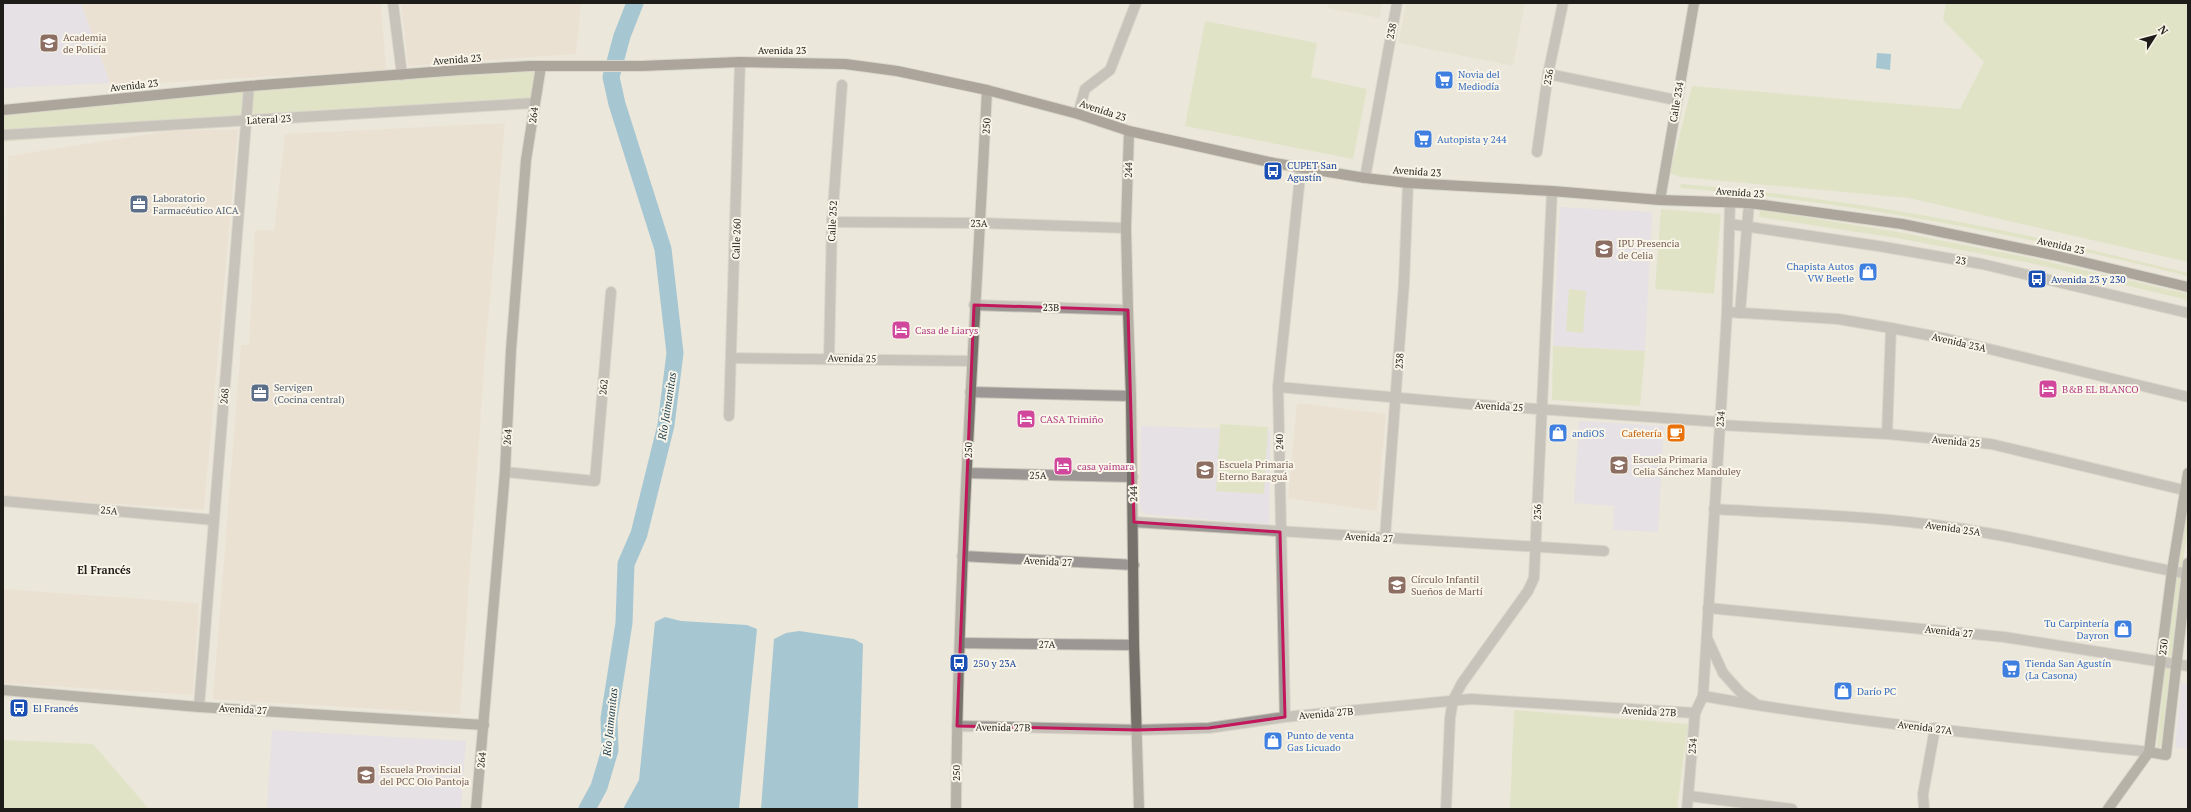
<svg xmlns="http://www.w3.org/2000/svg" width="2191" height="812" viewBox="0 0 2191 812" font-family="'PT Serif',serif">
  <rect width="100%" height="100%" fill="#ebe7db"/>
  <g fill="#e3ddca">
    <polygon points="1328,3 1382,3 1380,18 1327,8"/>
    <polygon points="1406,3 1525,3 1513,66 1398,43"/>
  </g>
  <g fill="#ecdac9">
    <polygon points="81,3 381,3 386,69 381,71 111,85"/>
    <polygon points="401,3 581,3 576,54 408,66"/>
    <polygon points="505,123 484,367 460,714 213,699 241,345 249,345 255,230 274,231 285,134"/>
    <polygon points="238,129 204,510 3,496 3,359 8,156 169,131"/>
    <polygon points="1297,403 1386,414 1377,511 1288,498"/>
    <polygon points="3,589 199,603 193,695 3,683"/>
  </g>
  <g fill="#e1d9ef">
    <polygon points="3,3 81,3 110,83 3,88"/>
    <polygon points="1560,207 1652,212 1645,351 1553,346"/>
    <polygon points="1579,421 1664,426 1658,532 1613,530 1614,506 1574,503"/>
    <polygon points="1141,426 1270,430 1269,525 1145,514 1140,509"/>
    <polygon points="2181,683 2188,684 2188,749 2175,747"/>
    <polygon points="272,730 466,741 461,809 267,809"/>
  </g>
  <g fill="#d4dead">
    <polygon points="1946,3 2188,3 2188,262 1909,198 1680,177 1670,173 1692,86 1960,109 1984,62 1943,20"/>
    <polygon points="1205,21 1317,43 1311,77 1367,89 1353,159 1185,126"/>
    <polygon points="540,67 536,99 3,142 3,110"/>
    <path d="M1681 184C1786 193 1892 208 1996 229 2060 242 2124 258 2188 273V276C2021 235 1851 201 1680 188Z"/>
    <polygon points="1661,209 1721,214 1714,294 1655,289"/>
    <polygon points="1760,210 1898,232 2036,259 2188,294 2188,300 2035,264 1897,238 1759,217"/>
    <polygon points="1569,289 1586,291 1583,333 1566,331"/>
    <polygon points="1553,346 1645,351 1640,406 1552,400"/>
    <polygon points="1220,424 1268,427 1264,494 1216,491"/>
    <polygon points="2188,496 2188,529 2182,567 2180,569 2178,567"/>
    <polygon points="2176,577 2181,577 2172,656 2169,657 2167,655"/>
    <polygon points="2165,667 2170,668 2161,746 2157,748"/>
    <polygon points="1514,710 1688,724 1677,809 1510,809"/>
    <polygon points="3,740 93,744 149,809 3,809"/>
  </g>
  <g fill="#539fc8">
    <polygon points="1877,53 1891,54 1890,70 1876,68"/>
    <polygon points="665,617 681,621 747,625 757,629 739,809 623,809 639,780 655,622"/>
    <polygon points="799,631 854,639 863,644 858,809 761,809 774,639 786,633"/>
  </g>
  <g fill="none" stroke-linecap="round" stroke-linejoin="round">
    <polyline stroke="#539fc8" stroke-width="17" points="587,809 599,787 610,750 609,718 624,623 626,564 639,534 666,425 675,353 663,249 617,104 611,77 622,36 635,3"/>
    <g stroke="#c6c3b8" stroke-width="12">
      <g id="street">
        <polyline points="393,3 402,75"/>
        <polyline points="1548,74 1676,100"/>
        <polyline points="1078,114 1085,89 1110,70 1136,3"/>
        <polyline points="3,135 534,103"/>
        <polyline points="1537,152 1548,74 1563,3"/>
        <polyline points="1365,178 1397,3"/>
        <polyline points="832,222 980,223 1126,228"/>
        <polyline points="1730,224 1878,246 1982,264 2188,313"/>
        <polyline points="974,305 1128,310"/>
        <polyline points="1727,312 1838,319 1891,328 1948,339 2188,397"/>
        <polyline points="1740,313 1749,203"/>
        <polyline points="732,358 971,361"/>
        <polyline points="829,358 832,222 842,85"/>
        <polyline points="1278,387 1468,404 1720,422"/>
        <polyline points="970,392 1131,396"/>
        <polyline points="729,416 740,62"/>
        <polyline points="1720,425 1887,434 1991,444 2188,491"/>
        <polyline points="1887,434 1891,328"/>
        <polyline points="505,472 595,481 611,292"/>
        <polyline points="967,473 1133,477"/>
        <polyline points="3,501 214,520"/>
        <path d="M1714 509C1795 514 1876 516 1956 528 2034 539 2110 560 2188 574"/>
        <polyline points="1134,522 1604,551"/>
        <polyline points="1385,538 1404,283 1408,183"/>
        <polyline points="962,556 1134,565"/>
        <polyline points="1708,608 2004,637 2188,666"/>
        <polyline points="1707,638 1723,673 1741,693 1756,704"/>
        <polyline points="960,643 1134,645"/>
        <path d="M1703 696C1850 722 2000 736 2149 752"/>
        <polyline points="199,707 249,86"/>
        <polyline points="1285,717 1278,387 1301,167"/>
        <polyline points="957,726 1137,730 1209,728 1285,717 1471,699 1695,713"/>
        <polyline points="1689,796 1792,809"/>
        <polyline points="1446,809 1450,718 1453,700 1462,683 1528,591 1534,578 1552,191"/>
        <polyline points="1687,809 1695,713 1703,696 1727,312 1730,202"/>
        <polyline points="1924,809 1923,794 1935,728"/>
      </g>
    </g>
    <g stroke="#c6c3b8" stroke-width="12">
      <g id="secondary">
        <polyline points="1129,131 1126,228 1128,310 1131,396 1134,645 1139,809"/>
        <polyline points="1660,200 1694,3"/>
        <polyline points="3,690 199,707 484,725"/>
        <polyline points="2149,752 2166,755 2188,563"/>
        <polyline points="476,809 505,472 511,350 526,160 541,66"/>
        <path d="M956 809C958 569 975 330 987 90"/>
        <polyline points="2108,809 2149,752 2172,571 2188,473"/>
      </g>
    </g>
    <g stroke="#c6c3b8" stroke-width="12">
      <polyline id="primary" points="3,110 249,86 459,70 530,66 641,66 740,62 845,64 897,71 987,90 1078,114 1129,131 1274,163 1365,178 1408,183 1552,191 1660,200 1749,203 1902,224 2053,255 2188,287"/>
    </g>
    <use href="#street" stroke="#9c9794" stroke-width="10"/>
    <use href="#secondary" stroke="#77716c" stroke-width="10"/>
    <use href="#primary" stroke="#5d5650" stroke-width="10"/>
  </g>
  <path d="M0 0H2191V812H0ZM974 305 1128 310 1134 522 1280 532 1285 717 1209 728 1137 730 957 726Z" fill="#ebe7db" fill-opacity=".55" fill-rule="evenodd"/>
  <path fill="none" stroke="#c2185b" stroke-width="3" stroke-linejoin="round" d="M974 305 1128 310 1134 522 1280 532 1285 717 1209 728 1137 730 957 726Z"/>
  <defs>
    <g id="university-square" transform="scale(1)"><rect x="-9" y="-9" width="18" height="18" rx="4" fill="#8d6e63" stroke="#f9f5e9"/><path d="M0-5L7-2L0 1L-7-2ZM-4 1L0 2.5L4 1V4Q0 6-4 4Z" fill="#fff"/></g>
    <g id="supermarket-square" transform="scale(1)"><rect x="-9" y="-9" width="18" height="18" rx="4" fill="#3f7fe0" stroke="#f9f5e9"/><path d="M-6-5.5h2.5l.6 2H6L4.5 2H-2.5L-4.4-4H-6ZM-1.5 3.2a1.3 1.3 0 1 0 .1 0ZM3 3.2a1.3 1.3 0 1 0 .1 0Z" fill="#fff"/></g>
    <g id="bus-square" transform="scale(1)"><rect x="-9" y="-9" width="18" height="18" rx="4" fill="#1a4fb4" stroke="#f9f5e9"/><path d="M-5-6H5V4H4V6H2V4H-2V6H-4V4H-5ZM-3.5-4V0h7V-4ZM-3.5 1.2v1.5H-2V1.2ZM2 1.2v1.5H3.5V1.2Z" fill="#fff"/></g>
    <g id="office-square" transform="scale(1)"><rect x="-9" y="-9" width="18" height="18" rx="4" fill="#5c6f8a" stroke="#f9f5e9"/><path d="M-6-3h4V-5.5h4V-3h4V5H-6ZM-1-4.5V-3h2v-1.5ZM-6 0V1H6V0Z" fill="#fff"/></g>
    <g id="school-square" transform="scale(1)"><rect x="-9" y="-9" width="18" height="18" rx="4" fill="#8d6e63" stroke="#f9f5e9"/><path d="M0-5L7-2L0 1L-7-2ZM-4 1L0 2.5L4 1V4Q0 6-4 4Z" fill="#fff"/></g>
    <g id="shop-square" transform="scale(1)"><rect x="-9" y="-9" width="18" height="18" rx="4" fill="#3f7fe0" stroke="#f9f5e9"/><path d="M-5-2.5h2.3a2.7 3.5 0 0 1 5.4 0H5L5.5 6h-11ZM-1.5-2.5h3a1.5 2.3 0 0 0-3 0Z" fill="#fff"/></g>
    <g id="hotel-square" transform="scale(1)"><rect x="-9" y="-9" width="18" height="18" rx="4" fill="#d1479c" stroke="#f9f5e9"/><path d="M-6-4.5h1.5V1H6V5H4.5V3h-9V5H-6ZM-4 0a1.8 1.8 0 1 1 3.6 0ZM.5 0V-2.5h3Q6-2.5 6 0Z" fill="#fff"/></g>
    <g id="cafe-square" transform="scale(1)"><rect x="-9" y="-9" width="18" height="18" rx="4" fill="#e8710a" stroke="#f9f5e9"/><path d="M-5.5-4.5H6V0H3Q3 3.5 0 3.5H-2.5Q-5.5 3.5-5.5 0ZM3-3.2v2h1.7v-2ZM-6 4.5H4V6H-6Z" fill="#fff"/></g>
  </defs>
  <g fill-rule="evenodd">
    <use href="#university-square" x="49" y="43"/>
    <use href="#supermarket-square" x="1444" y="80"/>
    <use href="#supermarket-square" x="1423" y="139"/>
    <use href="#bus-square" x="1273" y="171"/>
    <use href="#office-square" x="139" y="204"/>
    <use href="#school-square" x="1604" y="249"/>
    <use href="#shop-square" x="1868" y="272"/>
    <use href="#bus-square" x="2037" y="279"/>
    <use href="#hotel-square" x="901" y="330"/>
    <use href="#hotel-square" x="2048" y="389"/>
    <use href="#office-square" x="260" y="393"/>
    <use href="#hotel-square" x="1026" y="419"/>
    <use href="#shop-square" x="1558" y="433"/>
    <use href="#cafe-square" x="1676" y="433"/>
    <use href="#school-square" x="1619" y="465"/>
    <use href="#hotel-square" x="1063" y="466"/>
    <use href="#school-square" x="1205" y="470"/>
    <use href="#school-square" x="1397" y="585"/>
    <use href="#shop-square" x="2123" y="629"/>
    <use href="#bus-square" x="959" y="663"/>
    <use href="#supermarket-square" x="2011" y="669"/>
    <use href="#shop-square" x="1843" y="691"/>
    <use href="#bus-square" x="19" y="708"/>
    <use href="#shop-square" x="1273" y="741"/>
    <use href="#university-square" x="366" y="775"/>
  </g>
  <g text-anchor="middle" stroke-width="4" stroke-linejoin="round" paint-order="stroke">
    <g font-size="10" fill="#1f1d19" stroke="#f9f5e9">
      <text transform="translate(1391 31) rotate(-78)" y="4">238</text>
      <text x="782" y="54">Avenida 23</text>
      <text transform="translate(457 59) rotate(-4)" y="4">Avenida 23</text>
      <text transform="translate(1548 77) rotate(-80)" y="4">236</text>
      <text transform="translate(134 85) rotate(-6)" y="4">Avenida 23</text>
      <text transform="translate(1676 102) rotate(-80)" y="4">Calle 234</text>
      <text transform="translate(1103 110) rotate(18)" y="4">Avenida 23</text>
      <text transform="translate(533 115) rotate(-83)" y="4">264</text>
      <text transform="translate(269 119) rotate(-3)" y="4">Lateral 23</text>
      <text transform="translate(986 126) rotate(-87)" y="4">250</text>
      <text transform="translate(1128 170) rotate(-89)" y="4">244</text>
      <text transform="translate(1417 171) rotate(4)" y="4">Avenida 23</text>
      <text transform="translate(1740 192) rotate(4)" y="4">Avenida 23</text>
      <text transform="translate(832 221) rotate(-87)" y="4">Calle 252</text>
      <text transform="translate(979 223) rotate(1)" y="4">23A</text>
      <text transform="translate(736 239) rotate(-88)" y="4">Calle 260</text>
      <text transform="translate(2061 245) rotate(13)" y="4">Avenida 23</text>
      <text transform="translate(1961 260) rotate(10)" y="4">23</text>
      <text transform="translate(1051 307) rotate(2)" y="4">23B</text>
      <text transform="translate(1959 342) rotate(13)" y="4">Avenida 23A</text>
      <text transform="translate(852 358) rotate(1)" y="4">Avenida 25</text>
      <text transform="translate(1399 361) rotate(-87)" y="4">238</text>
      <text transform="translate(603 387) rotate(-85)" y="4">262</text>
      <text transform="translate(224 396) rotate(-85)" y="4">268</text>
      <text transform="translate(1499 406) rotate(3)" y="4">Avenida 25</text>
      <text transform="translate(1720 419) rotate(-86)" y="4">234</text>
      <text transform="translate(507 437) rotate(-87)" y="4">264</text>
      <text transform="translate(1956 441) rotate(5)" y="4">Avenida 25</text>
      <text transform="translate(1279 442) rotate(-91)" y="4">240</text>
      <text transform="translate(968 450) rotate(-88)" y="4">250</text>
      <text transform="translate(1038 475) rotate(1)" y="4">25A</text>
      <text transform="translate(1133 494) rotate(-91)" y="4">244</text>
      <text transform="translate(109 510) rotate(5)" y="4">25A</text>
      <text transform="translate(1537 512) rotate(-88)" y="4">236</text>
      <text transform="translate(1953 528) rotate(8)" y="4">Avenida 25A</text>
      <text transform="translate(1369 537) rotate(3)" y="4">Avenida 27</text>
      <text transform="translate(1048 561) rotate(3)" y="4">Avenida 27</text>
      <text transform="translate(1949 631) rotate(6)" y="4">Avenida 27</text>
      <text transform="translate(1047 644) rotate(1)" y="4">27A</text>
      <text transform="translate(2163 647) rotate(-83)" y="4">230</text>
      <text transform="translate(243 709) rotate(3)" y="4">Avenida 27</text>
      <text transform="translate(1649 711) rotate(3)" y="4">Avenida 27B</text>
      <text transform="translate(1326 713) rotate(-5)" y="4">Avenida 27B</text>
      <text transform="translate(1003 727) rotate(1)" y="4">Avenida 27B</text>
      <text transform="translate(1925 727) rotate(7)" y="4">Avenida 27A</text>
      <text transform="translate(1692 746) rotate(-86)" y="4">234</text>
      <text transform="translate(481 760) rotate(-85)" y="4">264</text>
      <text transform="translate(956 773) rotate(-90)" y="4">250</text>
    </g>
    <g font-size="10" fill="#785e54" stroke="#f9f5e9" text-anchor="start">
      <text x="63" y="41">Academia<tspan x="63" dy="12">de Policía</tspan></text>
      <text x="1618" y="247">IPU Presencia<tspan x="1618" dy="12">de Celia</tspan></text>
      <text x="1633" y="463">Escuela Primaria<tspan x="1633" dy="12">Celia Sánchez Manduley</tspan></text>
      <text x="1219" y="468">Escuela Primaria<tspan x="1219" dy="12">Eterno Baraguá</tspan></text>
      <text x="1411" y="583">Círculo Infantil<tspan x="1411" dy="12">Sueños de Martí</tspan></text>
      <text x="380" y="773">Escuela Provincial<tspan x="380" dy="12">del PCC Olo Pantoja</tspan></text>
    </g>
    <g font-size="10" fill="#366cbe" stroke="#f9f5e9" text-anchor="start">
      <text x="1458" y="78">Novia del<tspan x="1458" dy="12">Mediodía</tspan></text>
      <text x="1437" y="143">Autopista y 244</text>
      <text x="1854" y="270" text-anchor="end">Chapista Autos<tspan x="1854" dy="12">VW Beetle</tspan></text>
      <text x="1572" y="437">andiOS</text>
      <text x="2109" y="627" text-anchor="end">Tu Carpintería<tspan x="2109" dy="12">Dayron</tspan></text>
      <text x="2025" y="667">Tienda San Agustín<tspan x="2025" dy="12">(La Casona)</tspan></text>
      <text x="1857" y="695">Darío PC</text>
      <text x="1287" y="739">Punto de venta<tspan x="1287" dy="12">Gas Licuado</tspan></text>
    </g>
    <g font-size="10" fill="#164399" stroke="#f9f5e9" text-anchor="start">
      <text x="1287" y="169">CUPET San<tspan x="1287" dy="12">Agustín</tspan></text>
      <text x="2051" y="283">Avenida 23 y 230</text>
      <text x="973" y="667">250 y 23A</text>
      <text x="33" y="712">El Francés</text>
    </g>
    <g font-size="10" fill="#4e5e75" stroke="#f9f5e9" text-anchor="start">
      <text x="153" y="202">Laboratorio<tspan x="153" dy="12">Farmacéutico AICA</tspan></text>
      <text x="274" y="391">Servigen<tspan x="274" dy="12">(Cocina central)</tspan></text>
    </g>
    <g font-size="10" fill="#b23c85" stroke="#f9f5e9" text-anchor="start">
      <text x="915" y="334">Casa de Liarys</text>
      <text x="2062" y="393">B&amp;B EL BLANCO</text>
      <text x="1040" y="423">CASA Trimiño</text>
      <text x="1077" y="470">casa yaimara</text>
    </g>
    <g font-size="10" fill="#c56008" stroke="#f9f5e9" text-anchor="end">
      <text x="1662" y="437">Cafetería</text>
    </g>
    <g font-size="11" font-style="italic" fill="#183a4c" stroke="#f9f5e9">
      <text transform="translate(667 406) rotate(-81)" y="4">Río Jaimanitas</text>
      <text transform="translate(610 722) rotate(-84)" y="4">Río Jaimanitas</text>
    </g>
    <g font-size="11" font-weight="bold" fill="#1f1d19" stroke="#f9f5e9">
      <text x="104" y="574">El Francés</text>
    </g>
  </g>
  <rect width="2191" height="812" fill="none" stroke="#1f1d19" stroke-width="8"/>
  <g transform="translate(2155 36) rotate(54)" stroke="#f9f5e9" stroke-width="3" paint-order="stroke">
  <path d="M0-3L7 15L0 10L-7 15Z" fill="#1f1d19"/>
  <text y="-6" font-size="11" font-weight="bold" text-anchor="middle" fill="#1f1d19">N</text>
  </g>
</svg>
